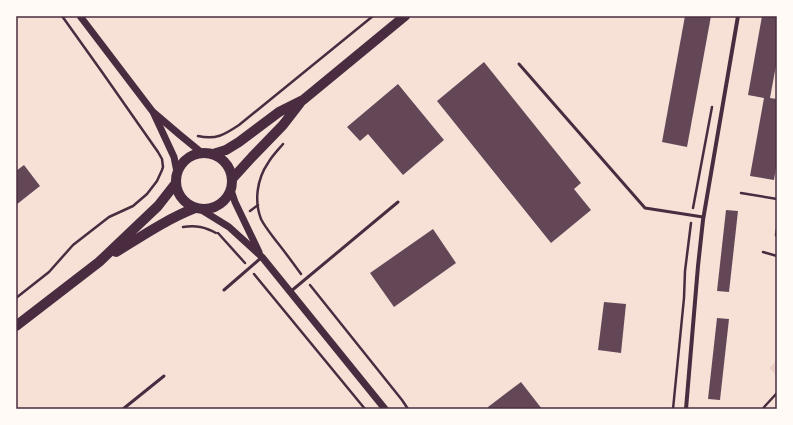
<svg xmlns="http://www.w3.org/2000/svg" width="793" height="425" viewBox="0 0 793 425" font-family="'Alegreya Sans',sans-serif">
  <rect width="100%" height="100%" fill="#f7e1d7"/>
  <polygon fill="#ebcfc5" points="777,360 777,376 769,368"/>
  <g fill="#644757">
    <polygon points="685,16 711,16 687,147 662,142"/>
    <polygon points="762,16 777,16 777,60 770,98 777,99 777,161 774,180 750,176 764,98 748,95"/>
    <polygon points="484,62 581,183 574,189 591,210 551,243 437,101"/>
    <polygon points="398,84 444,140 403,175 368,134 360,141 347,127"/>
    <polygon points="24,165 40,186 16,205 16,171"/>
    <polygon points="726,210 738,211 729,292 717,291"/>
    <polygon points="433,229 456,263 394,307 370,273"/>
    <polygon points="604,302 626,304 621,353 598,350"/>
    <polygon points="717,318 729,319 720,400 708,399"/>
    <polygon points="521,382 542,409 489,409 488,407"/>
  </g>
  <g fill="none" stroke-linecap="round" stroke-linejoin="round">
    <g stroke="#4a2c40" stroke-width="2.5">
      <path d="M198 136C216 140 224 135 239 125L373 16"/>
      <path d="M283 144C278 150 272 156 268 163 257 179 254 201 261 219 265 227 271 234 277 242 285 252 293 263 301 274"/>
      <polyline points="741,193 777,199"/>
      <polyline points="693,208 712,107"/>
      <polyline points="250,211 258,205"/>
      <path d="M183 227C196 225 205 227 216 233"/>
      <polyline points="777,229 776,235 777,236"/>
      <polyline points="218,233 245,263"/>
      <polyline points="763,252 777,256"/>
      <polyline points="254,274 365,409"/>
      <polyline points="310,285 402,400 408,409"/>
      <polyline points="16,298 49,272 73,245 109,217 133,206 147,194 157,181 162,170 163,167 162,159 158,152 102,72 62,16"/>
      <polyline points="673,409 684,298 685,271 691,223"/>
      <polyline points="763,409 765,406 777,393"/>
    </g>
    <g stroke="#4a2c40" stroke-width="3">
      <polyline points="519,64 645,208 703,217"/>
      <polyline points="224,290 262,257"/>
      <polyline points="290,292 398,202"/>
      <polyline points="123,409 164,376"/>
    </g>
    <polyline stroke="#4a2c40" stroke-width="4" points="686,409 698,266 703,220 738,16"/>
    <g stroke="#4a2c40" stroke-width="7">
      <polyline points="80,16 153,112 180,135 202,153"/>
      <polyline points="154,114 174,157 177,172"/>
      <polyline points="231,190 235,202 259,252"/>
      <polyline points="200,209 229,227 262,257 385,409"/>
    </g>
    <g stroke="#4a2c40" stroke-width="10">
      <circle cx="204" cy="181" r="28"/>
      <polyline points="213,154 226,150 239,142 279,112 303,100 405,16"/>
      <polyline points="232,179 252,157 283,125 300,103"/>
      <path d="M116 252C142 236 167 219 195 208"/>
      <polyline points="16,326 99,262 158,206 176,183"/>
    </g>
  </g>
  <rect width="793" height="425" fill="none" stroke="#fffaf5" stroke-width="34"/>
  <rect x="17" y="17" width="759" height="391" fill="none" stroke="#4a2c40" stroke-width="1.5"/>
</svg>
